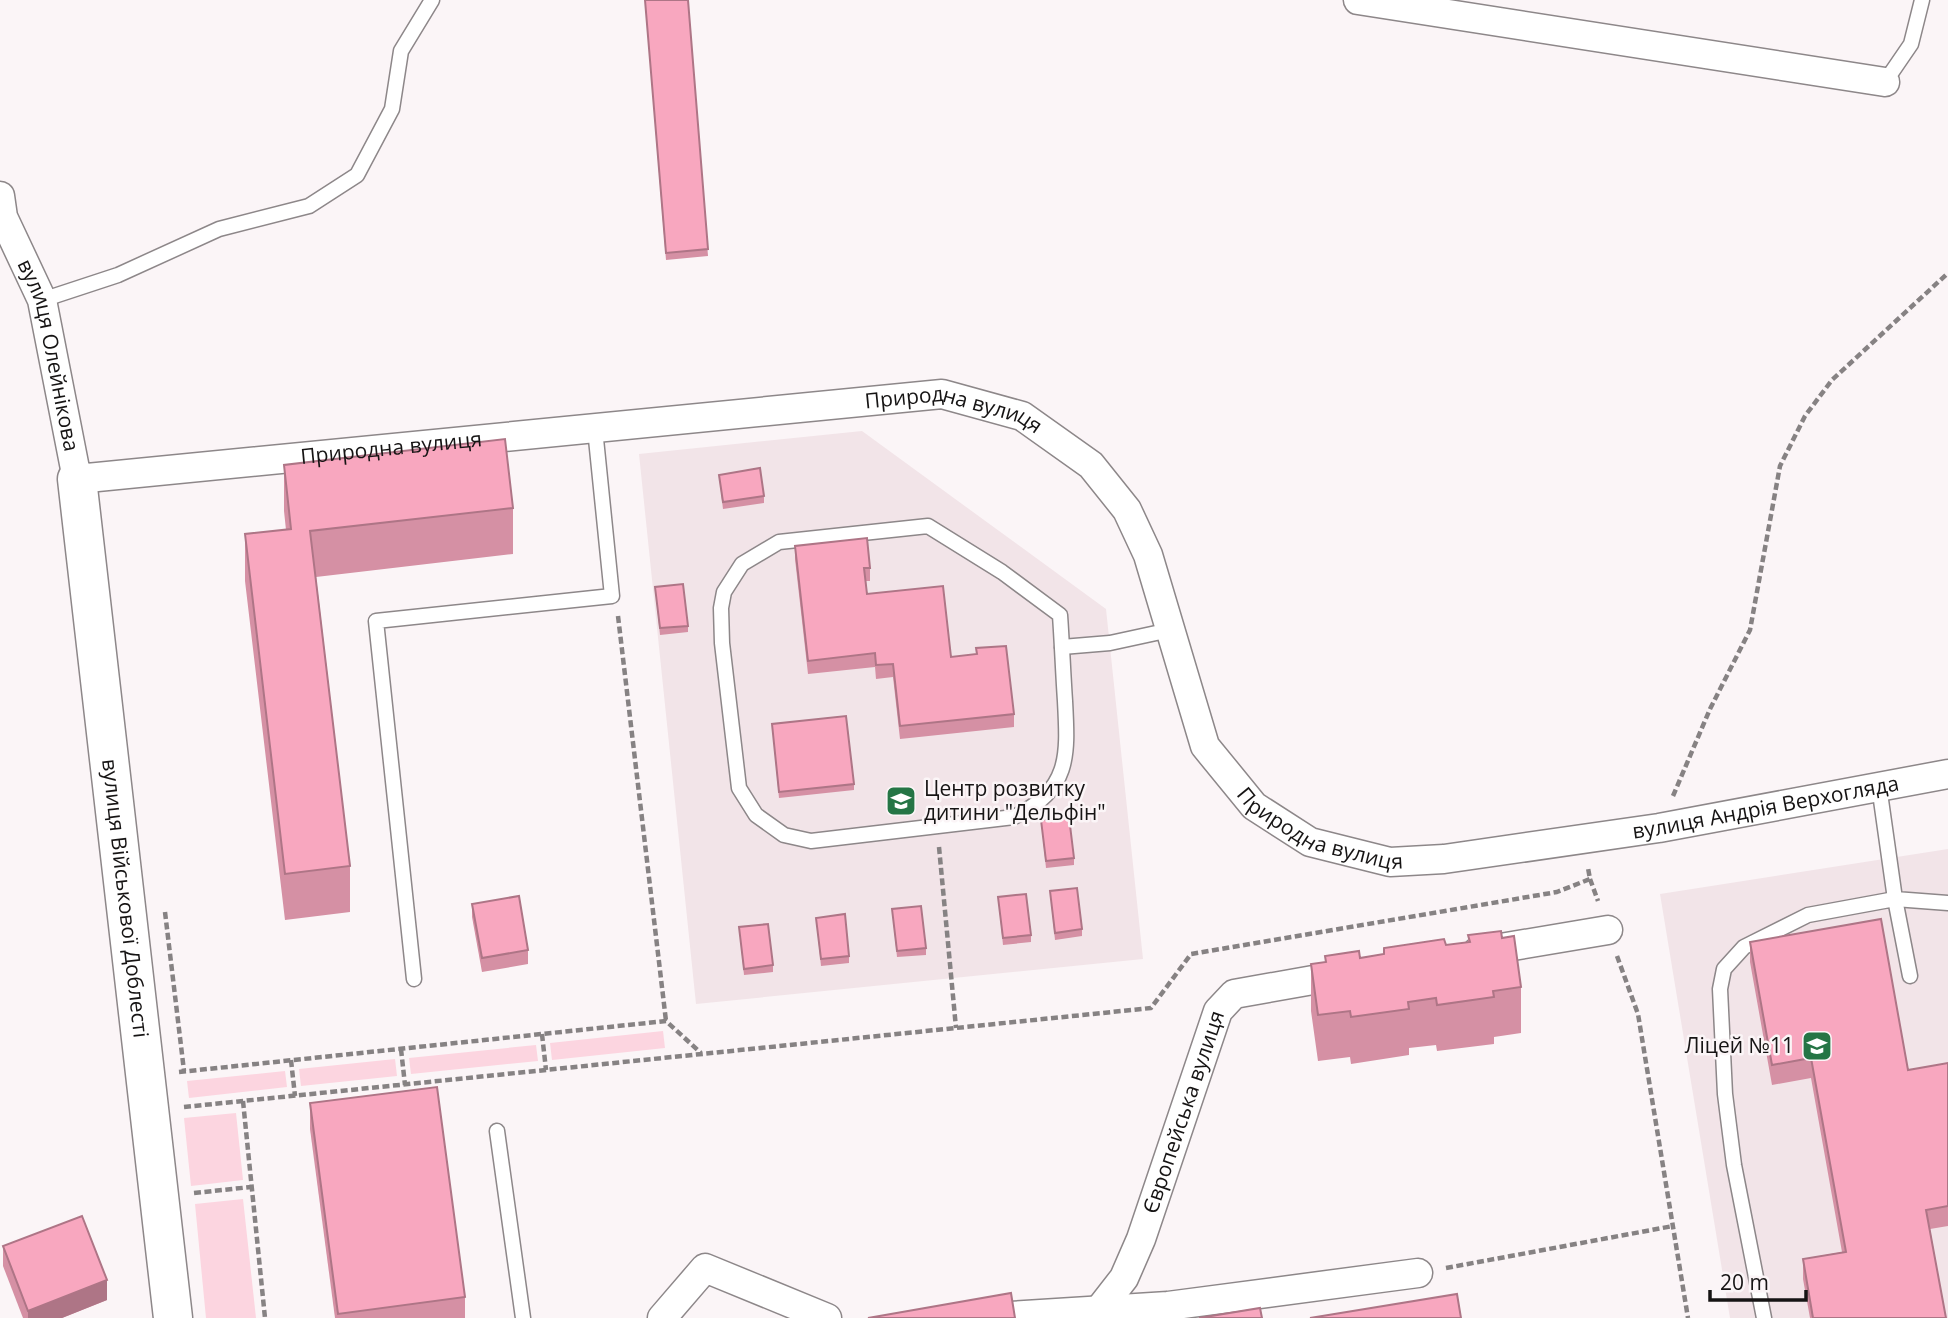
<svg xmlns="http://www.w3.org/2000/svg" width="1948" height="1318" viewBox="0 0 1948 1318" font-family="'Open Sans',sans-serif">
  <rect width="100%" height="100%" fill="#fbf5f7"/>
  <g fill="#f2e4e8">
    <polygon points="862,431 1106,609 1143,959 696,1004 639,454"/>
    <polygon points="1948,849 1948,1318 1730,1318 1660,894"/>
  </g>
  <g fill="#fcd5e0">
    <polygon points="663,1031 665,1048 552,1060 550,1043"/>
    <polygon points="536,1045 538,1061 411,1074 409,1058"/>
    <polygon points="395,1059 397,1076 301,1086 299,1069"/>
    <polygon points="285,1071 287,1087 189,1098 187,1081"/>
    <polygon points="236,1113 243,1180 191,1186 184,1118"/>
    <polygon points="243,1199 256,1318 206,1318 195,1204"/>
  </g>
  <g fill="none" stroke-linecap="round" stroke-linejoin="round">
    <g stroke="#8d8789" stroke-width="17">
      <g id="lane">
        <polyline points="1885,82 1911,44 1922,0"/>
        <polyline points="42,300 118,275 219,229 309,206 357,175 392,109 401,51 432,0"/>
        <path d="M928 526 1002 572 1060 615C1062 643 1063 672 1065 701 1068 757 1070 789 1014 817L811 841 784 835 756 815 739 788 722 643 721 608 724 592 742 564 779 542Z"/>
        <polyline points="1062,647 1110,643 1170,630"/>
        <polyline points="1879,786 1895,899 1948,903"/>
        <polyline points="414,979 376,621 612,596 595,429"/>
        <polyline points="497,1131 523,1318"/>
        <polyline points="1764,1318 1734,1165 1725,1094 1720,989 1724,969 1744,947 1808,915 1895,899 1910,976"/>
      </g>
    </g>
    <g stroke="#8d8789" stroke-width="31">
      <g id="street">
        <polyline points="1358,0 1885,82"/>
        <path id="s1" d="M0 196 3 217 42 300 77 479 942 394 1022 416 1091 465 1127 510 1148 555 1205 746 1254 806 1310 842 1390 862 1444 859 1659 828 1948 774"/>
        <polyline points="1477,952 1608,930"/>
        <path id="s2" d="M1099 1310 1124 1278 1141 1239 1218 1011 1234 994 1347 974"/>
        <polyline points="662,1318 705,1268 827,1318"/>
        <polyline points="977,1318 1168,1306 1418,1273"/>
      </g>
    </g>
    <g stroke="#8d8789" stroke-width="41">
      <g id="secondary">
        <path id="s3" d="M77 479 173 1318"/>
      </g>
    </g>
    <g stroke="#868283" stroke-width="4.5" stroke-dasharray="7 3.5" stroke-linecap="butt">
      <polyline points="618,616 666,1021"/>
      <polyline points="1673,796 1710,709 1750,630 1780,466 1805,416 1832,380 1948,273"/>
      <polyline points="939,847 956,1028"/>
      <polyline points="1590,879 1598,901"/>
      <polyline points="165,912 184,1071"/>
      <polyline points="1617,956 1638,1014 1688,1318"/>
      <polyline points="542,1034 546,1070"/>
      <polyline points="401,1049 405,1085"/>
      <polyline points="291,1060 295,1096"/>
      <polyline points="179,1072 666,1021 701,1053"/>
      <polyline points="243,1101 265,1318"/>
      <polyline points="184,1107 1151,1008 1191,954 1557,892 1590,879 1588,868"/>
      <polyline points="194,1193 251,1187"/>
      <polyline points="1446,1268 1673,1226"/>
    </g>
    <use href="#lane" stroke="#fff" stroke-width="14"/>
    <use href="#street" stroke="#fff" stroke-width="28"/>
    <use href="#secondary" stroke="#fff" stroke-width="38"/>
  </g>
  <g fill="#d590a4">
    <polygon points="645,0 688,0 708,256 666,260"/>
    <polygon points="284,465 513,508 513,554 316,577 350,866 350,912 285,920 245,581 245,534 286,530 284,511"/>
    <polygon points="719,475 764,496 764,503 723,509"/>
    <polygon points="795,546 870,568 870,581 866,581 867,594 951,657 1014,714 1014,727 900,739 893,677 876,679 875,667 808,674 795,559"/>
    <polygon points="655,587 688,626 688,632 660,635"/>
    <polygon points="772,724 854,784 854,790 779,798"/>
    <polygon points="1041,820 1074,858 1074,865 1046,868"/>
    <polygon points="1050,891 1082,929 1082,936 1055,940"/>
    <polygon points="998,897 1031,935 1031,942 1003,945"/>
    <polygon points="472,904 528,950 528,964 482,972 472,917"/>
    <polygon points="892,909 926,948 926,955 897,957"/>
    <polygon points="816,918 849,956 849,963 821,966"/>
    <polygon points="739,927 773,965 773,972 744,975"/>
    <polygon points="1468,935 1502,938 1521,987 1521,1033 1494,1037 1494,1044 1437,1051 1436,1045 1409,1048 1409,1055 1351,1064 1350,1057 1318,1061 1311,1011 1311,964 1325,962 1325,956 1360,958 1384,954 1384,948 1446,945 1468,942"/>
    <polygon points="1750,942 1908,1070 1948,1063 1948,1226 1930,1229 1946,1318 1810,1318 1803,1279 1803,1259 1842,1252 1811,1078 1772,1085 1750,962"/>
    <polygon points="310,1103 465,1297 465,1318 335,1318 310,1129"/>
    <polygon points="3,1246 107,1300 62,1318 23,1318 3,1266"/>
  </g>
  <polygon fill="#ae7586" points="107,1280 107,1300 62,1318 28,1318 28,1311"/>
  <g fill="#f8a7bf" stroke="#ae7586" stroke-width="2">
    <polygon points="645,0 688,0 708,249 666,253"/>
    <polygon points="505,439 513,508 310,531 350,866 285,874 245,534 291,529 284,465"/>
    <polygon points="760,468 764,496 723,502 719,475"/>
    <polygon points="867,538 870,568 864,568 867,594 943,586 951,657 977,654 976,648 1006,646 1014,714 900,726 893,664 876,665 875,653 808,661 795,546"/>
    <polygon points="683,584 688,626 660,628 655,587"/>
    <polygon points="846,716 854,784 779,792 772,724"/>
    <polygon points="1069,817 1074,858 1046,861 1041,820"/>
    <polygon points="1077,888 1082,929 1055,933 1050,891"/>
    <polygon points="1026,894 1031,935 1003,938 998,897"/>
    <polygon points="519,896 528,950 482,958 472,904"/>
    <polygon points="921,906 926,948 897,951 892,909"/>
    <polygon points="845,914 849,956 821,959 816,918"/>
    <polygon points="1881,919 1908,1070 1948,1063 1948,1206 1926,1210 1946,1318 1813,1318 1803,1259 1846,1252 1811,1058 1772,1065 1750,942"/>
    <polygon points="768,924 773,965 744,969 739,927"/>
    <polygon points="1501,931 1502,938 1514,936 1521,987 1493,991 1494,997 1437,1005 1436,998 1408,1002 1409,1009 1351,1017 1350,1011 1318,1015 1311,964 1326,962 1325,956 1359,951 1360,958 1384,954 1384,948 1444,939 1446,945 1470,942 1468,935"/>
    <polygon points="437,1087 465,1297 338,1314 310,1103"/>
    <polygon points="82,1216 107,1280 28,1311 3,1246"/>
    <polygon points="1011,1293 1015,1318 868,1318"/>
    <polygon points="1457,1294 1461,1318 1310,1318"/>
    <polygon points="1260,1308 1262,1318 1199,1318"/>
  </g>
  <defs>
    <g id="school-square" transform="scale(1.575)"><rect x="-9" y="-9" width="18" height="18" rx="4" fill="#257545" stroke="#fbf5f7"/><path d="M0-5L7-2L0 1L-7-2ZM-4 1L0 2.5L4 1V4Q0 6-4 4Z" fill="#fff"/></g>
  </defs>
  <g fill-rule="evenodd">
    <use href="#school-square" x="901" y="801"/>
    <use href="#school-square" x="1817" y="1046"/>
  </g>
  <g text-anchor="middle" stroke-width="5" stroke-linejoin="round" paint-order="stroke">
    <g font-size="21" fill="#161414" stroke="#fbf5f7">
      <text dy="7" stroke="none"><textPath href="#s1" startOffset="168">вулиця Олейнікова</textPath></text>
      <text dy="7" stroke="none"><textPath href="#s1" startOffset="1178">Природна вулиця</textPath></text>
      <text dy="7" stroke="none"><textPath href="#s1" startOffset="611">Природна вулиця</textPath></text>
      <text dy="7" stroke="none"><textPath href="#s1" startOffset="2245">вулиця Андрія Верхогляда</textPath></text>
      <text dy="7" stroke="none"><textPath href="#s1" startOffset="1787">Природна вулиця</textPath></text>
      <text dy="7" stroke="none"><textPath href="#s3" startOffset="422">вулиця Військової Доблесті</textPath></text>
      <text dy="7" stroke="none"><textPath href="#s2" startOffset="217">Європейська вулиця</textPath></text>
    </g>
    <g font-size="21" fill="#161414" stroke="#fbf5f7" text-anchor="start">
      <text x="924" y="796">Центр розвитку<tspan x="924" dy="24">дитини "Дельфін"</tspan></text>
      <text x="1794" y="1053" text-anchor="end">Ліцей №11</text>
    </g>
  </g>
  <path d="M1710 1290v10h96v-10" fill="none" stroke="#161414" stroke-width="3.5"/>
  <text x="1720" y="1290" font-size="21" fill="#161414" stroke="#fbf5f7" stroke-width="5" paint-order="stroke">20 m</text>
</svg>
